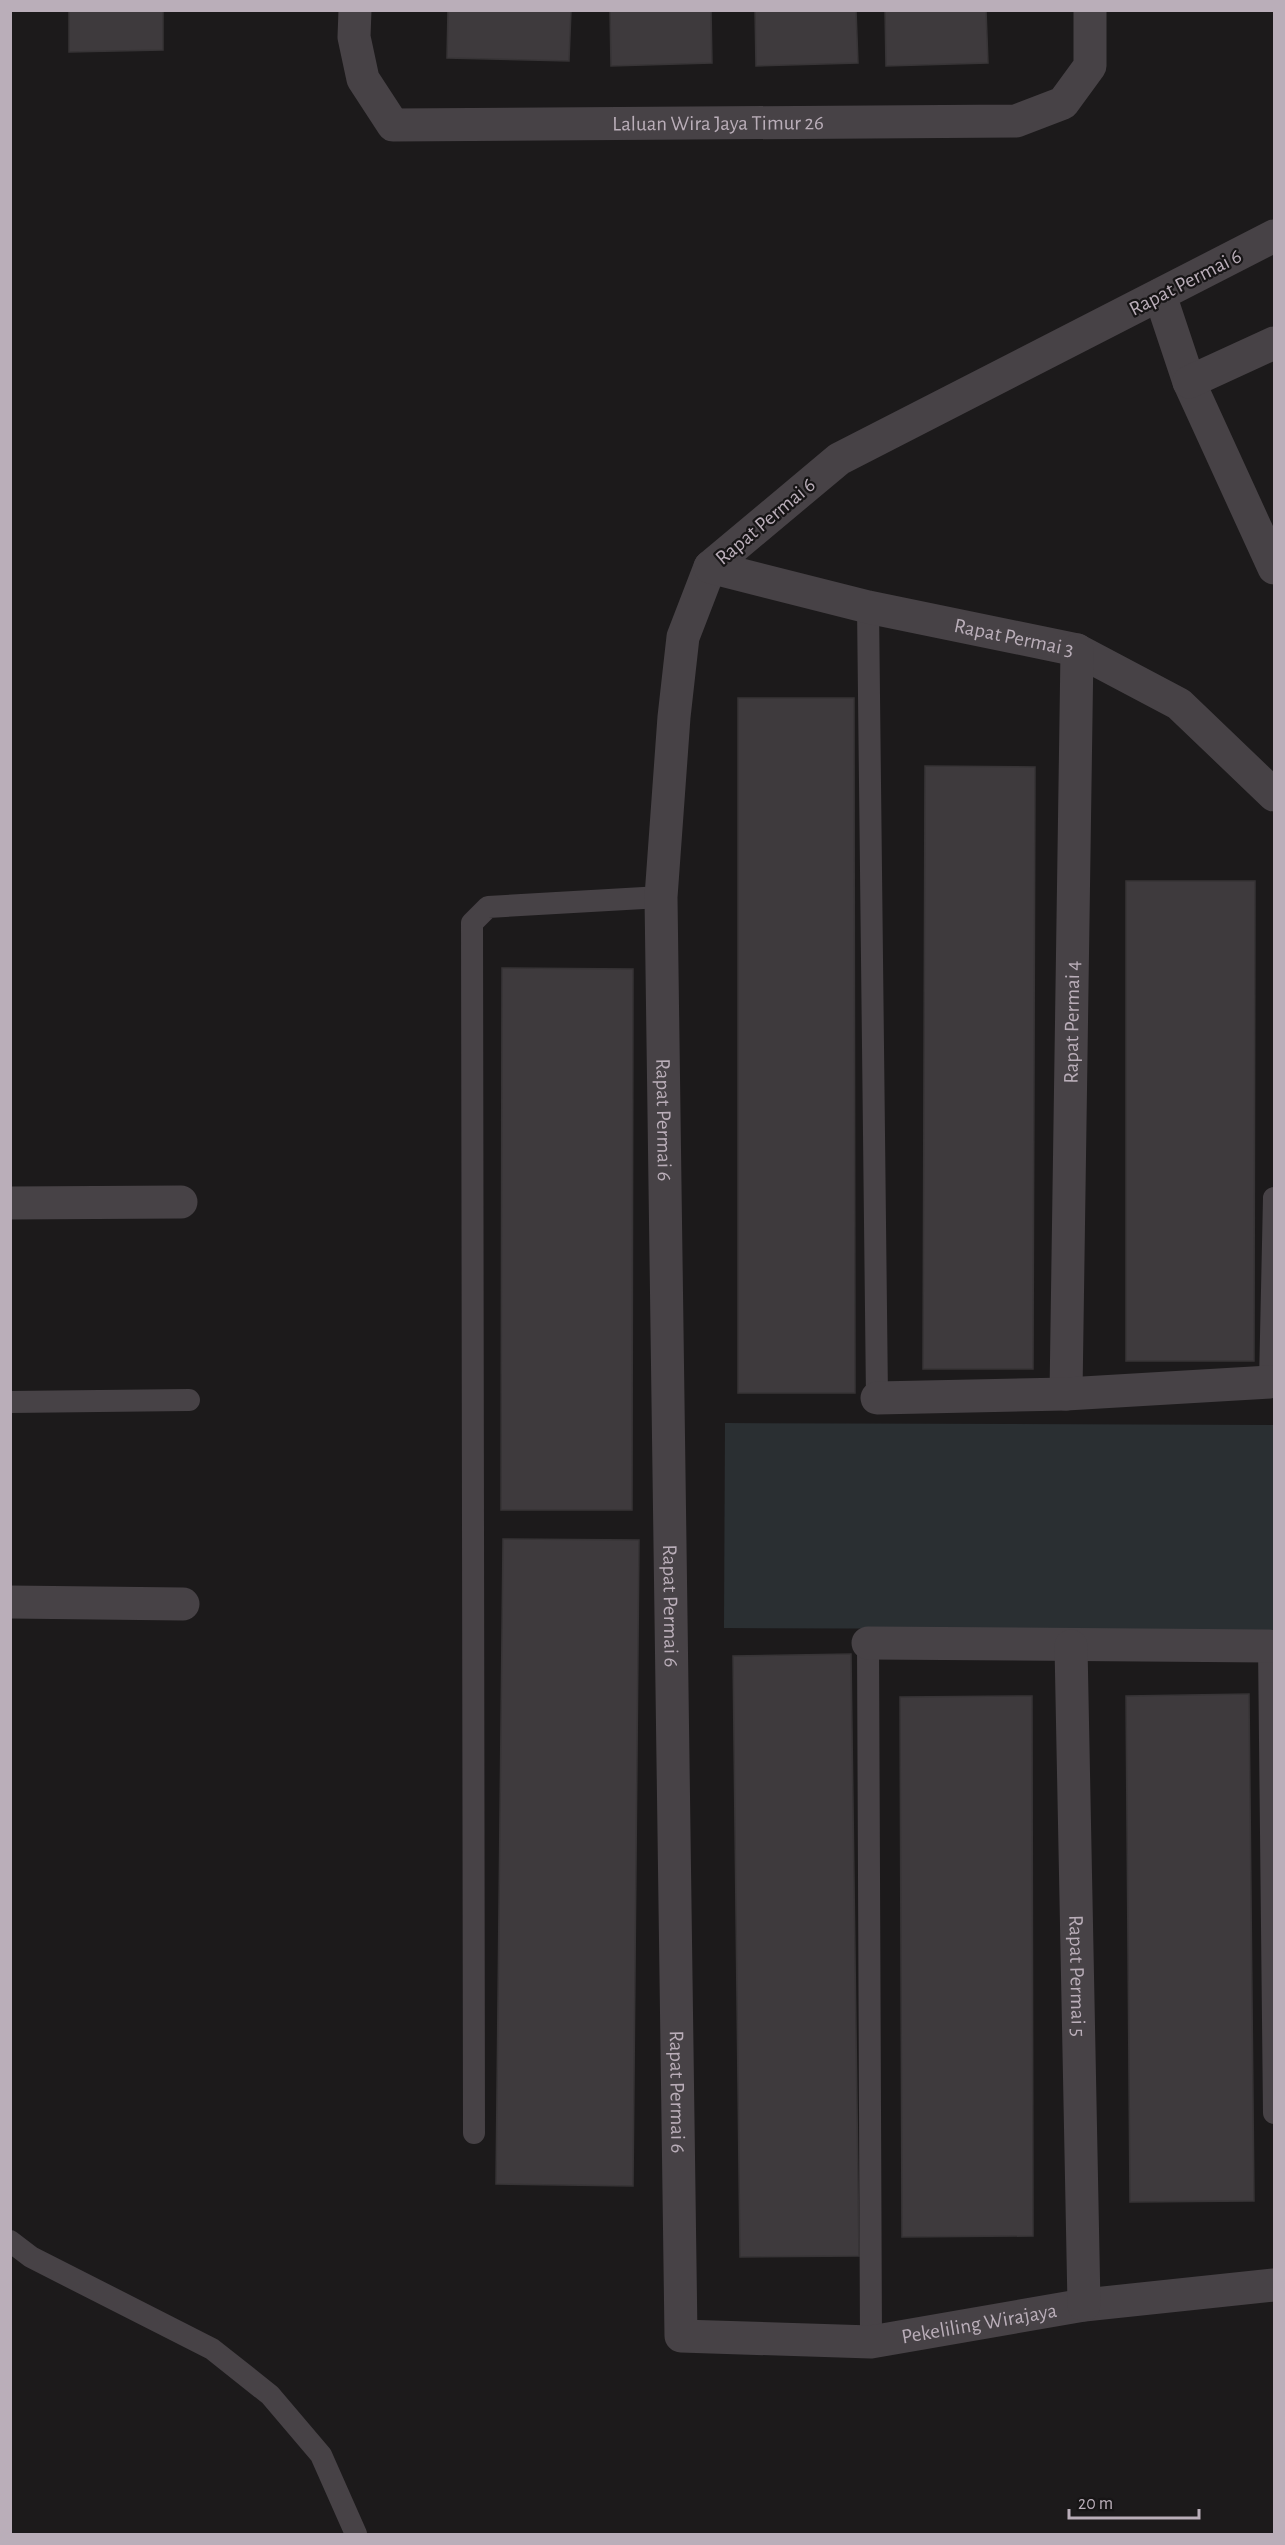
<svg xmlns="http://www.w3.org/2000/svg" width="1285" height="2545" viewBox="0 0 1285 2545" font-family="'Alegreya Sans',sans-serif">
  <rect width="100%" height="100%" fill="#1c1a1b"/>
  <polygon fill="#2a2f32" points="725,1423 1274,1425 1274,1630 724,1628"/>
  <g fill="#3e3a3d" stroke="#373436" stroke-width="1.5">
    <polygon points="69,10 163,10 163,50 69,52"/>
    <polygon points="448,10 571,10 569,61 447,58"/>
    <polygon points="610,10 711,10 712,63 611,66"/>
    <polygon points="755,10 856,10 858,63 756,66"/>
    <polygon points="885,10 986,10 988,63 886,66"/>
    <polygon points="738,698 854,698 855,1393 738,1393"/>
    <polygon points="925,766 1035,767 1033,1369 923,1369"/>
    <polygon points="1126,881 1255,881 1254,1361 1126,1361"/>
    <polygon points="502,968 633,969 632,1510 501,1510"/>
    <polygon points="503,1539 639,1540 633,2186 496,2184"/>
    <polygon points="851,1654 859,2256 740,2257 733,1656"/>
    <polygon points="1249,1694 1254,2201 1130,2202 1126,1696"/>
    <polygon points="1032,1696 1033,2236 902,2237 900,1697"/>
  </g>
  <g fill="none" stroke-linecap="round" stroke-linejoin="round">
    <g stroke="#474246" stroke-width="22">
      <polyline points="868,607 877,1398"/>
      <polyline points="1270,1382 1274,1198"/>
      <polyline points="10,1402 189,1400"/>
      <polyline points="868,1643 871,2342"/>
      <polyline points="1269,1646 1274,2113"/>
      <polyline points="474,2133 472,923 488,907 661,897"/>
      <polyline points="10,2241 31,2257 212,2349 270,2395 321,2455 356,2534"/>
    </g>
    <g stroke="#474246" stroke-width="33">
      <path id="s1" d="M355 10 354 37 363 79 393 125 1016 121 1063 103 1090 66V10"/>
      <path id="s2" d="M1274 236 839 459 710 567 683 637 674 717 661 897 681 2336 871 2342 1084 2305 1274 2285"/>
      <polyline points="1160,295 1189,382 1274,568"/>
      <polyline points="1189,382 1274,343"/>
      <path id="s3" d="M710 567 868 607 1077 650 1179 704 1274 795"/>
      <polyline points="10,1203 181,1202"/>
      <path id="s4" d="M1066 1394 1077 650"/>
      <polyline points="877,1398 1066,1394 1270,1382"/>
      <polyline points="10,1602 183,1604"/>
      <polyline points="868,1643 1269,1646"/>
      <path id="s5" d="M1071 1646 1084 2305"/>
    </g>
  </g>
  <g text-anchor="middle" stroke-width="4.5" stroke-linejoin="round" paint-order="stroke">
    <g font-size="21" fill="#baaeb9" stroke="#171516">
      <text dy="7" stroke="none"><textPath href="#s1" startOffset="450">Laluan Wira Jaya Timur 26</textPath></text>
      <text transform="translate(1185 282) rotate(-27)" y="7">Rapat Permai 6</text>
      <text transform="translate(765 521) rotate(-40)" y="7">Rapat Permai 6</text>
      <text dy="7" stroke="none"><textPath href="#s3" startOffset="312">Rapat Permai 3</textPath></text>
      <text dy="7" stroke="none"><textPath href="#s4" startOffset="372">Rapat Permai 4</textPath></text>
      <text dy="7" stroke="none"><textPath href="#s2" startOffset="1216">Rapat Permai 6</textPath></text>
      <text dy="7" stroke="none"><textPath href="#s2" startOffset="1702">Rapat Permai 6</textPath></text>
      <text dy="7" stroke="none"><textPath href="#s5" startOffset="330">Rapat Permai 5</textPath></text>
      <text dy="7" stroke="none"><textPath href="#s2" startOffset="2188">Rapat Permai 6</textPath></text>
      <text dy="7" stroke="none"><textPath href="#s2" startOffset="2732">Pekeliling Wirajaya</textPath></text>
    </g>
  </g>
  <rect width="1285" height="2545" fill="none" stroke="#baaeb9" stroke-width="24"/>
  <path d="M1069 2509v9h130v-9" fill="none" stroke="#baaeb9" stroke-width="3"/>
  <text x="1078" y="2509" font-size="18" fill="#baaeb9" stroke="#171516" stroke-width="4.5" paint-order="stroke">20 m</text>
</svg>
